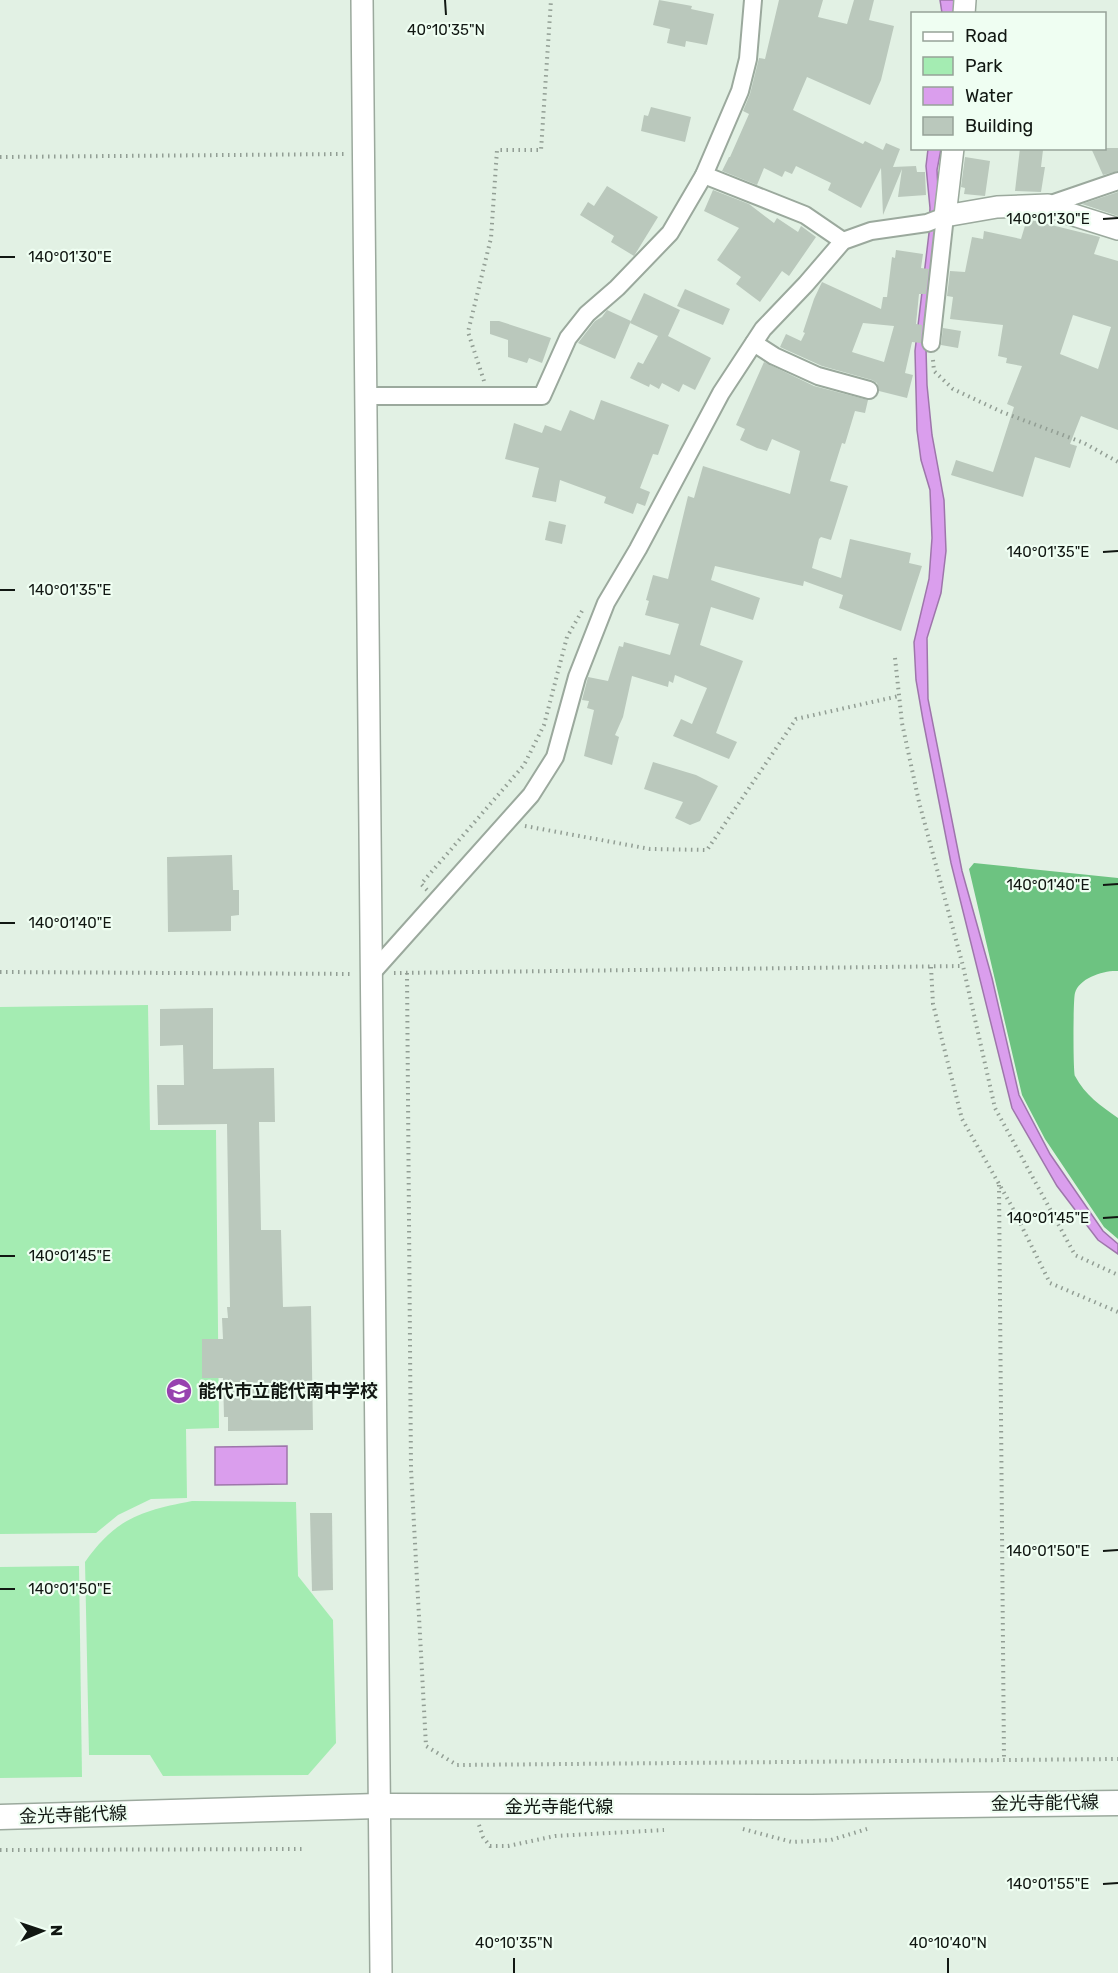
<svg xmlns="http://www.w3.org/2000/svg" width="1118" height="1973" viewBox="0 0 1118 1973" font-family="Rubik,'Noto Sans JP',sans-serif">
  <rect width="100%" height="100%" fill="#e2f1e4"/>
  <g fill="#a4ecb2">
    <polygon points="148,1005 150,1130 216,1130 219,1428 186,1429 187,1498 151,1499 118,1515 96,1533 0,1534 0,1007"/>
    <path d="M192 1501 296 1502 298 1576 333 1620 336 1743 308 1775 163 1776 150 1755H89L85 1562C116 1518 141 1511 192 1501Z"/>
    <polygon points="79,1566 82,1777 0,1778 0,1567"/>
  </g>
  <path fill="#6dc381" d="M974 863 1118 878V971C1104 970 1079 978 1075 993 1073 999 1073 1072 1075 1076 1085 1095 1101 1106 1118 1118V1239L1104 1227 1045 1139 1022 1095 969 869Z"/>
  <g fill="#da9eed" stroke="#9e76ab" stroke-width="1.5">
    <polygon points="940,0 954,0 954,13 942,13"/>
    <polygon points="928,149 941,149 937,170 939,209 926,348 927,385 932,435 944,500 946,551 941,593 927,638 928,699 962,871 992,978 1019,1095 1050,1154 1103,1231 1118,1244 1118,1254 1098,1240 1057,1186 1012,1108 951,863 923,720 916,680 914,642 929,579 932,538 930,490 921,460 917,430 915,351 929,233 930,208 926,166"/>
    <polygon points="287,1446 287,1484 215,1485 215,1447"/>
  </g>
  <g fill="#bac8bc" fill-rule="evenodd">
    <polygon points="659,0 692,6 691,9 714,14 707,45 686,41 685,47 667,43 670,29 653,25"/>
    <polygon points="779,0 823,0 818,17 847,24 854,0 874,0 869,20 894,26 881,80 870,105 807,77 793,110 863,144 865,141 883,150 886,143 900,149 893,167 916,166 917,172 925,172 926,195 898,197 902,169 883,215 881,168 861,208 828,190 831,183 796,166 792,174 785,171 782,177 764,168 757,185 722,171 729,157 730,157 749,114 743,111 750,94 759,58 765,59"/>
    <polygon points="651,107 691,117 685,142 641,131 644,115 648,116"/>
    <polygon points="1020,148 1043,150 1041,167 1045,167 1041,192 1015,191"/>
    <polygon points="1091,148 1118,148 1118,171 1103,175"/>
    <polygon points="965,157 990,161 985,196 964,194 965,188 961,187"/>
    <polygon points="607,186 658,217 634,256 611,242 614,236 580,215 588,202 594,206"/>
    <polygon points="713,190 749,204 774,223 777,218 798,232 801,226 816,237 789,276 782,271 760,302 736,284 741,277 717,260 739,228 704,211"/>
    <polygon points="1118,192 1118,216 1082,204"/>
    <path d="M1027 219 1100 237 1094 254 1118 261V430L1081 416 1070 444 1077 446 1070 468 1035 457 1023 497 951 475 956 460 993 472 1014 407 1007 404 1022 366 1006 363 1007 358 998 356 1003 325 950 319 953 297 947 296 950 271 965 272 972 237 983 239 984 231 1021 239ZM1073 315 1111 327 1098 369 1060 354Z"/>
    <path d="M896 250 923 254 921 268 929 269 926 294H919L916 324 922 325 921 343 912 342 905 373 913 375 907 398 879 391 877 383 872 380 822 366 780 347 786 334 801 341 805 333 803 332 814 299 822 282 881 309 883 297H887L892 257 895 258ZM863 323 894 326 884 362 852 352Z"/>
    <polygon points="685,289 730,309 723,325 677,306"/>
    <polygon points="644,293 680,310 668,336 711,358 695,390 683,384 679,392 662,383 659,389 650,384 649,387 630,378 638,362 643,364 658,336 630,323"/>
    <polygon points="607,310 631,321 615,359 578,343 595,321 602,317"/>
    <polygon points="490,321 499,321 551,338 542,363 529,358 527,363 508,357 508,340 490,334"/>
    <polygon points="943,328 961,331 958,348 941,345"/>
    <polygon points="764,362 814,386 868,400 865,413 855,411 845,444 842,443 830,481 848,486 831,540 821,537 819,539 812,568 841,578 850,539 911,553 909,563 922,566 901,631 839,608 843,595 804,581 803,586 715,566 711,580 760,598 753,620 711,607 700,645 743,661 716,733 737,742 729,759 673,736 681,719 692,724 707,688 675,675 673,683 669,681 668,687 632,676 623,717 615,735 619,737 612,765 584,756 594,710 587,708 589,701 582,700 588,677 608,681 619,646 623,647 624,642 670,655 679,624 645,615 649,601 646,600 653,575 668,579 688,496 694,498 703,466 790,494 800,451 772,439 767,451 757,448 740,440 745,429 736,425"/>
    <polygon points="601,400 669,425 658,455 653,454 640,488 650,492 645,506 637,503 633,514 604,503 606,497 560,480 556,502 532,497 539,468 505,459 514,423 542,433 545,425 561,431 570,410 594,420"/>
    <polygon points="549,521 566,525 562,544 545,540"/>
    <polygon points="653,762 696,775 718,786 700,821 690,825 675,818 683,802 644,789"/>
    <polygon points="232,855 233,890 239,890 239,915 231,916 231,931 168,932 167,857"/>
    <polygon points="213,1008 213,1069 274,1068 275,1122 259,1122 261,1230 281,1230 283,1307 311,1306 313,1430 228,1431 228,1417 224,1417 223,1378 202,1378 202,1339 223,1339 222,1318 228,1318 227,1307 230,1307 227,1124 158,1125 157,1085 184,1085 183,1045 160,1046 160,1009"/>
    <polygon points="310,1513 332,1513 333,1590 312,1591"/>
  </g>
  <g fill="none" stroke-linecap="round" stroke-linejoin="round">
    <g stroke="#9ba99d" stroke-width="20">
      <g id="minor">
        <polyline points="704,175 805,215 843,241"/>
        <polyline points="1048,205 1118,181"/>
        <polyline points="754,343 774,356 818,376 869,390"/>
        <polyline points="931,343 945,216"/>
        <polyline points="367,396 542,396 568,338 587,314 617,288 670,233 704,175 740,91 748,59 753,0"/>
        <polyline points="371,974 531,795 555,757 577,677 606,603 638,549 721,393 763,329 806,284 843,241 871,231 927,223 945,216"/>
      </g>
    </g>
    <g stroke="#9ba99d" stroke-width="24">
      <g id="tertiary">
        <polyline points="362,0 381,1973"/>
        <polyline points="964,14 965,0"/>
        <polyline points="953,148 945,216 997,207 1048,205 1064,212 1118,229"/>
      </g>
    </g>
    <g stroke="#9ba99d" stroke-width="27">
      <polyline id="secondary" points="0,1817 378,1806 812,1807 1118,1803"/>
    </g>
    <g stroke="#929e94" stroke-width="4" stroke-dasharray="1.5 4.5" stroke-linecap="butt">
      <polyline points="0,157 344,154"/>
      <polyline points="933,360 934,371 953,389 1002,412 1084,443 1118,462"/>
      <polyline points="484,381 468,332 491,238 497,150 541,150 551,0"/>
      <polyline points="895,658 902,723 919,802 963,966 995,1108 1075,1255 1118,1275"/>
      <polyline points="525,826 650,849 707,850 796,719 899,696"/>
      <polyline points="427,890 421,884 524,765 544,725 567,637 582,611"/>
      <polyline points="931,967 933,1004 962,1119 1011,1205 1050,1283 1118,1312"/>
      <polyline points="0,972 354,974"/>
      <polyline points="394,973 963,966"/>
      <polyline points="407,973 411,1469 426,1746 457,1765 1118,1759"/>
      <polyline points="999,1185 1004,1760"/>
      <polyline points="479,1825 483,1837 490,1846 508,1846 555,1836 664,1830"/>
      <polyline points="743,1829 792,1842 831,1840 867,1829"/>
      <polyline points="0,1850 303,1849"/>
    </g>
    <use href="#minor" stroke="#fff" stroke-width="16"/>
    <use href="#tertiary" stroke="#fff" stroke-width="21"/>
    <use href="#secondary" stroke="#fff" stroke-width="24"/>
  </g>
  <path fill="none" stroke="#111712" stroke-width="2" d="M445 0 446 15M1103 219 1118 218M0 257H15M1103 552 1118 551M0 590H15M1103 885 1118 884M0 923H15M1103 1218 1118 1217M0 1256H15M1103 1551 1118 1550M0 1589H15M1103 1884 1118 1883M514 1958V1973M948 1958V1973"/>
  <defs>
    <g id="school-disc" transform="scale(1.35)"><circle r="9.5" fill="#9742af" stroke="#effef2"/><path d="M0-5L7-2L0 1L-7-2ZM-4 1L0 2.5L4 1V4Q0 6-4 4Z" fill="#fff"/></g>
  </defs>
  <g fill-rule="evenodd">
    <use href="#school-disc" x="179" y="1391"/>
  </g>
  <g text-anchor="middle" stroke-width="4.5" stroke-linejoin="round" paint-order="stroke">
    <g font-size="18" font-weight="bold" fill="#111712" stroke="#effef2" text-anchor="start">
      <text x="198" y="1397">能代市立能代南中学校</text>
    </g>
    <g font-size="18" fill="#111712" stroke="#effef2">
      <text transform="translate(1045 1803) rotate(-1)" y="6">金光寺能代線</text>
      <text x="559" y="1813">金光寺能代線</text>
      <text transform="translate(73 1815) rotate(-2)" y="6">金光寺能代線</text>
    </g>
  </g>
  <g font-size="15" text-anchor="middle" fill="#111712" stroke="#effef2" stroke-width="4.5" stroke-linejoin="round" paint-order="stroke">
    <text x="446" y="35">40°10'35"N</text>
    <text x="1048" y="224">140°01'30"E</text>
    <text x="70" y="262">140°01'30"E</text>
    <text x="1048" y="557">140°01'35"E</text>
    <text x="70" y="595">140°01'35"E</text>
    <text x="1048" y="890">140°01'40"E</text>
    <text x="70" y="928">140°01'40"E</text>
    <text x="1048" y="1223">140°01'45"E</text>
    <text x="70" y="1261">140°01'45"E</text>
    <text x="1048" y="1556">140°01'50"E</text>
    <text x="70" y="1594">140°01'50"E</text>
    <text x="1048" y="1889">140°01'55"E</text>
    <text x="514" y="1948">40°10'35"N</text>
    <text x="948" y="1948">40°10'40"N</text>
  </g>
  <rect x="911" y="12" width="195" height="138" fill="#effef2" stroke="#96a298" stroke-width="1.5"/>
  <rect x="923" y="32" width="30" height="9" fill="#ffffff" stroke="#96a298" stroke-width="1.5"/>
  <text x="965" y="42" font-size="18" fill="#111712">Road</text>
  <rect x="923" y="57" width="30" height="18" fill="#a4ecb2" stroke="#96a298" stroke-width="1.5"/>
  <text x="965" y="72" font-size="18" fill="#111712">Park</text>
  <rect x="923" y="87" width="30" height="18" fill="#da9eed" stroke="#96a298" stroke-width="1.5"/>
  <text x="965" y="102" font-size="18" fill="#111712">Water</text>
  <rect x="923" y="117" width="30" height="18" fill="#bac8bc" stroke="#96a298" stroke-width="1.5"/>
  <text x="965" y="132" font-size="18" fill="#111712">Building</text>
  <g transform="translate(42 1931) rotate(88)" stroke="#effef2" stroke-width="4.5" paint-order="stroke">
  <path d="M0-4.5L10 22L0 15L-10 22Z" fill="#111712"/>
  <text y="-9" font-size="16" font-weight="bold" text-anchor="middle" fill="#111712">N</text>
  </g>
</svg>
